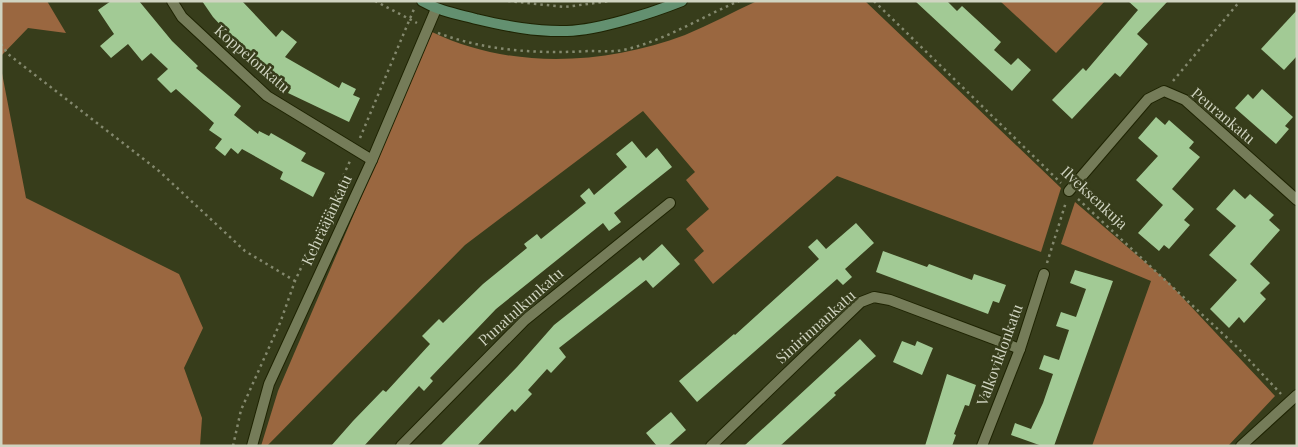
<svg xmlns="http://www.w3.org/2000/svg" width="1298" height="447" viewBox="0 0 1298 447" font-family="'Playfair Display',serif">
  <rect width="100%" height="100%" fill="#373d1b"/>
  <g fill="#9a6740">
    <polygon points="1,1 47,1 66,33 28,28 1,56"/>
    <path d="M757 1H865L1061 188 1041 252 837 176 713 284 694 260 704 251 686 229 709 209 686 180 695 172 643 111 465 245 267 446H261L278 391 432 32C511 70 604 65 685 35 709 25 733 12 757 1Z"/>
    <polygon points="1000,1 1105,1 1056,53"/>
    <polygon points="1,68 26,198 179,274 203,328 184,368 202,418 200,446 1,446"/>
    <polygon points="1075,202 1167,281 1275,396 1228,446 1092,446 1151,281 1061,244"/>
  </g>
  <g fill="#a2ca95">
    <polygon points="111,1 139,1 172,41 198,66 196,68 241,106 234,115 258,134 259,131 269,136 271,133 306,153 301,161 325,173 313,197 280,179 283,172 242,149 238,154 231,148 225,156 215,148 222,139 209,130 214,123 176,89 171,93 157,79 168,69 151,53 142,61 128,44 111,58 100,46 114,34 98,10"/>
    <polygon points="202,1 242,1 276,37 282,30 297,42 285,57 339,88 342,82 356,89 353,95 360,98 349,122 288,93 291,88 277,80 279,77 238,44 213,17"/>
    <polygon points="915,1 947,1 957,11 962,6 1001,42 994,50 1011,65 1018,58 1031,70 1012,91"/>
    <polygon points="1128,1 1168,1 1137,34 1148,44 1120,77 1115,73 1072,119 1052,100 1083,68 1086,71 1138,10"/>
    <polygon points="1297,10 1297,56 1284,70 1261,49"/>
    <polygon points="1262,89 1293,117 1285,126 1289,129 1276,144 1235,108 1248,94 1253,99"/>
    <polygon points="1156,117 1165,125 1169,120 1194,142 1189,148 1200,157 1172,189 1194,209 1184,220 1190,225 1169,249 1164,245 1159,251 1138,233 1163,205 1136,180 1158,156 1138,138"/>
    <polygon points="632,141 646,158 657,148 672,167 614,213 621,222 609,231 603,223 496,309 430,378 433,381 424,391 419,386 364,446 331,446 353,421 383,390 386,392 430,344 422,336 439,319 443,323 483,284 527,248 524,244 537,234 541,239 586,203 580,196 589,188 594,195 627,167 616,154"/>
    <polygon points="1234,189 1245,199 1250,194 1274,215 1269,220 1280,230 1250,264 1270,283 1260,293 1266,299 1244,323 1239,317 1229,328 1210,309 1237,280 1209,255 1236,226 1216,209"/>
    <polygon points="856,223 874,243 845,269 852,277 843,285 837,279 697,402 679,381 734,334 735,335 819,259 808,247 817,239 826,249"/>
    <polygon points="662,244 680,264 653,288 646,280 559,348 566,357 551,373 547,369 528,390 532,394 515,412 512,409 477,446 440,446 517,367 554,325 640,257 643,261"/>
    <polygon points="883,251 927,267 929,264 972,280 974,274 1006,285 999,303 993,301 988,314 876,272"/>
    <polygon points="1075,270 1113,281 1054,446 1042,446 1011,435 1015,423 1031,429 1043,403 1053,374 1039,369 1044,355 1059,360 1069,330 1056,326 1061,312 1076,317 1086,289 1070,283"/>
    <polygon points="860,339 876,356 834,393 836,395 780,446 744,446"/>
    <polygon points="902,341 915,346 917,341 933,348 922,375 893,362"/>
    <polygon points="947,374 976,385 969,406 965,405 954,434 956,435 952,446 925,446"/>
    <polygon points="671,412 686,430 668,446 657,446 646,433"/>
  </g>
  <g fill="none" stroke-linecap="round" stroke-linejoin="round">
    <g stroke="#1e2302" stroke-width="12">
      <g id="street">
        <polyline points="172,1 182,17 267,96 372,160"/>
        <polyline points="1069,191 1148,99 1164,91 1185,100 1297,200"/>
        <polyline points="252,446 269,384 372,160 436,9"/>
        <polyline points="401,446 525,320 670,203"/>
        <polyline points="711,446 861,302 874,297 890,300 1020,349"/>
        <polyline points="982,446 1020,349 1044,274"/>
        <polyline points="1241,446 1297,395"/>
      </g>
    </g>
    <g stroke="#1e2302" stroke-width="12">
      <path id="secondary" d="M422 1C439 11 457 14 476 19 506 26 536 32 567 31 599 30 652 13 682 1"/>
    </g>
    <g stroke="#84896e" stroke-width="2.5" stroke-dasharray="2.5 4" stroke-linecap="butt">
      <polyline points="375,1 417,23"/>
      <polyline points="508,1 565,7 610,1"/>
      <polyline points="874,1 1061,183"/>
      <path d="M438 33C487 51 537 54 589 51 600 51 612 52 623 50 665 41 701 17 739 1"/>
      <polyline points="1,44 8,54 159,171 245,251 295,281"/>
      <polyline points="1173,81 1240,1"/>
      <polyline points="360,138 414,9"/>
      <polyline points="1078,199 1237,347 1281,394"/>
      <polyline points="1047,263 1066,202"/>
      <polyline points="233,446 241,410 280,323 295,281 350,161"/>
    </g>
    <use href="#street" stroke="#757c59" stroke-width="10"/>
    <use href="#secondary" stroke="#639070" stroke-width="10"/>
  </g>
  <g text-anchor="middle" stroke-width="5" stroke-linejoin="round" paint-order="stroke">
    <g font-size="15" fill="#d0d4c1" stroke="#373d1b">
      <text transform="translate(252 59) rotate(41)" y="5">Koppelonkatu</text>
      <text transform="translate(1223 116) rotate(40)" y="5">Peurankatu</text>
      <text transform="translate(1094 198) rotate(43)" y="5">Ilveksenkuja</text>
      <text transform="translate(327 220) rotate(-65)" y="5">Kehrääjänkatu</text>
      <text transform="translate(521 307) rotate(-42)" y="5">Punatulkunkatu</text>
      <text transform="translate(816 327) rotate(-42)" y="5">Sinirinnankatu</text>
      <text transform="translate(1000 355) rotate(-70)" y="5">Valkoviklonkatu</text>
    </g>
  </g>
  <rect width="1298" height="447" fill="none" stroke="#d0d4c1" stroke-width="5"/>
</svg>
